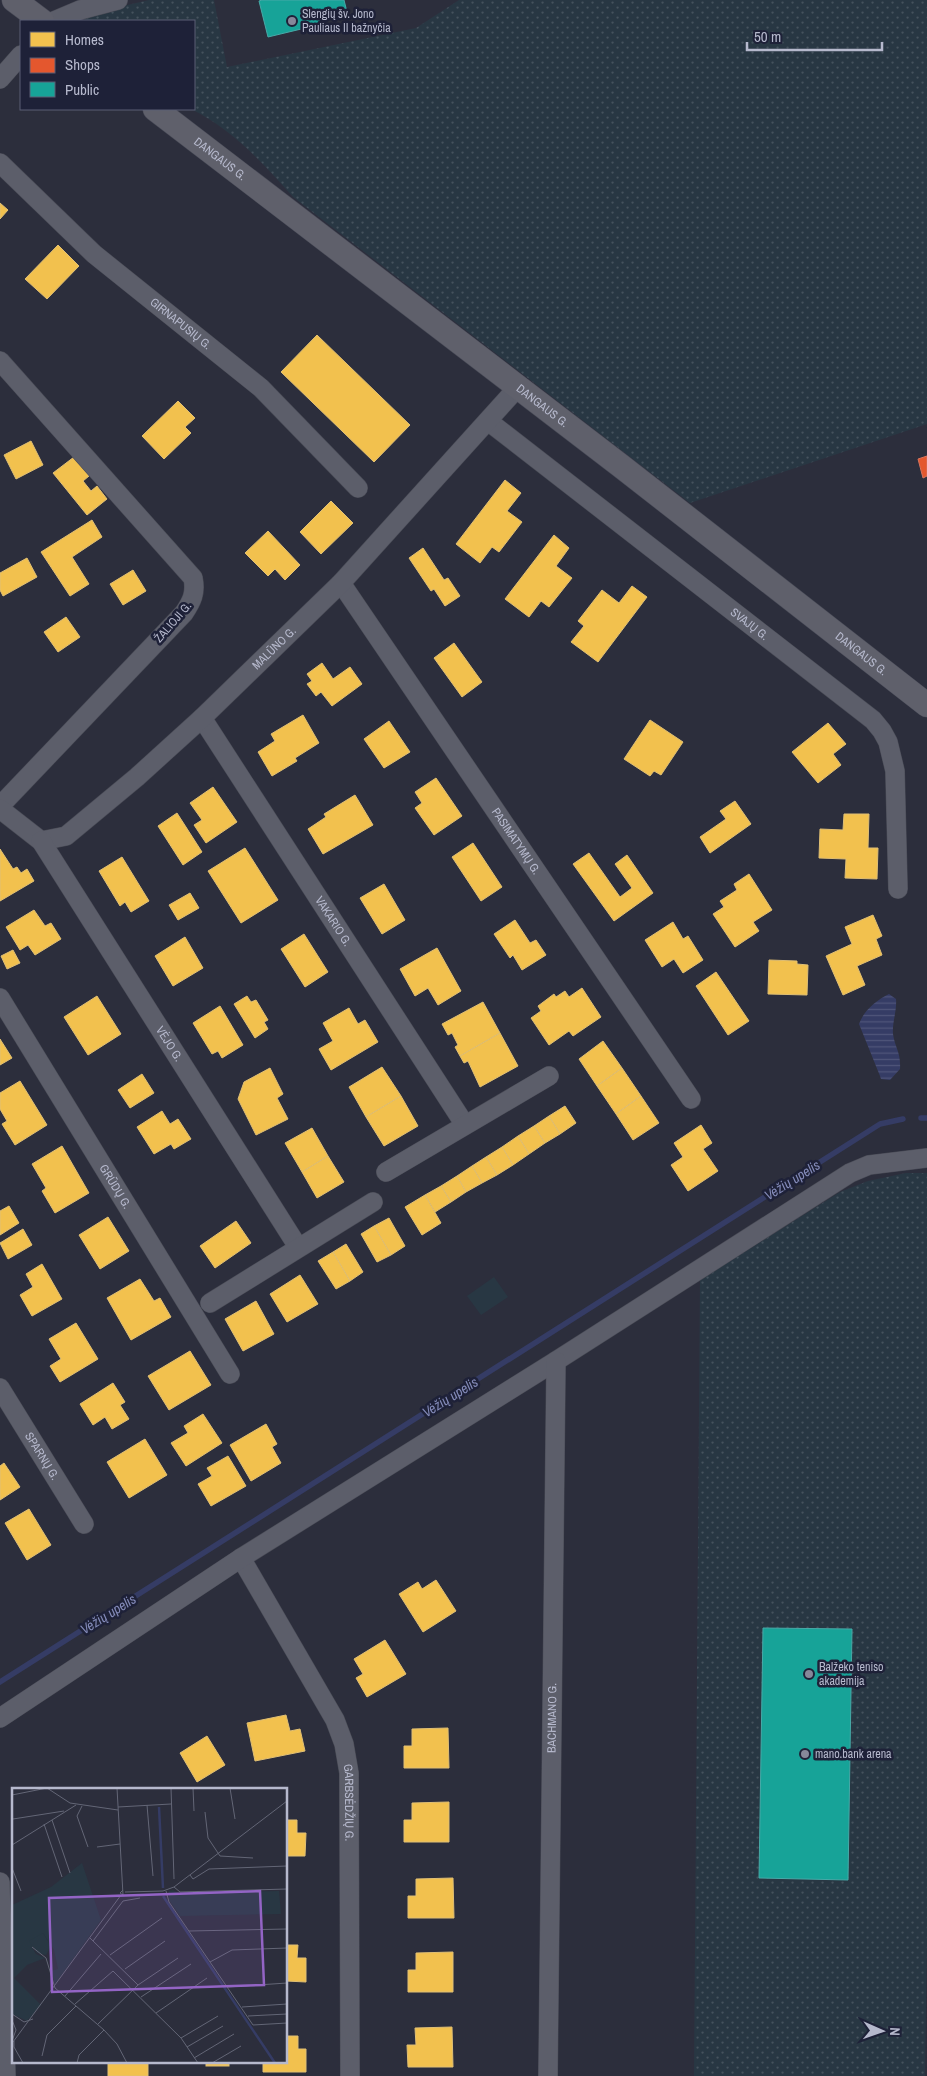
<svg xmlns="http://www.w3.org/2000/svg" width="927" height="2076" viewBox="0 0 927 2076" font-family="'Archivo Narrow',sans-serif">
  <defs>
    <pattern id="grass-dots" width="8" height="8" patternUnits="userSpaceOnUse" patternTransform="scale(1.25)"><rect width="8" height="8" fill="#283743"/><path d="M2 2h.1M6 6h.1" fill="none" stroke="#45525d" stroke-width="1.8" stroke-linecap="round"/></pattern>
    <pattern id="water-rules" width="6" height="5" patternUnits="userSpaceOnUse" patternTransform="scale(1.25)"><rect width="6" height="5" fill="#353c65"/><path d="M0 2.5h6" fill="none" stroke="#50567a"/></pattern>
  </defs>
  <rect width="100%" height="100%" fill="#2c2e3c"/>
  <g fill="url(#grass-dots)">
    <path d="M149 0H214L227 67 416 28 459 0H927V424L690 503 293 197C263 163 232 129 191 109H194V21H84L89 14Z"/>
    <polygon points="906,1173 927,1173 927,1930 925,2076 694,2076 700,1280 840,1192 868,1181"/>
  </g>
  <polygon fill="#283743" points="494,1277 508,1297 481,1315 467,1296"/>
  <path fill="url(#water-rules)" d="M889 994 896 999C897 1011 892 1023 893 1034 895 1048 901 1052 900 1069L890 1080 881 1079 880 1076 859 1024C864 1010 877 1000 889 994Z"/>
  <g fill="#f2c14e" stroke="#e0bf74">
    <polygon points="0,203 8,210 0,219"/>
    <polygon points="58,245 79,266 47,299 25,279"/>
    <polygon points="317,335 410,425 374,462 281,372"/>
    <polygon points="178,401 195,418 185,427 191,433 164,459 142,436"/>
    <polygon points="31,441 43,465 16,479 4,455"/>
    <polygon points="74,457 89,476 83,481 91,491 97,486 107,499 87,515 53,473"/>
    <polygon points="505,480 521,493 507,511 522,522 499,552 492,547 480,563 456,544"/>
    <polygon points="331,501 353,523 321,554 300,532"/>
    <polygon points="92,520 102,537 72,557 89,584 70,596 41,552"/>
    <polygon points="268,531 300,565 285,580 275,569 268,576 245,553"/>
    <polygon points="554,535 569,548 556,566 572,578 549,607 541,601 529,617 505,599"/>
    <polygon points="423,548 444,580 448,578 460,596 445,606 434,589 431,591 409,558"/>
    <polygon points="27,558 37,577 3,596 0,590 0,573"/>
    <polygon points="133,570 146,591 123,605 110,584"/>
    <polygon points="632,586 647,597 598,662 571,642 584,626 578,621 602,590 619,603"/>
    <polygon points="66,617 80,637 58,652 44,632"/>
    <polygon points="454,643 482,682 462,697 434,658"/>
    <polygon points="322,663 333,679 350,667 362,684 332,706 321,692 316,696 307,684 312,681 307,674"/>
    <polygon points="303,715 319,743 295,758 297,761 272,776 258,752 275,741 271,734"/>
    <polygon points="650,720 683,742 661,775 654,771 650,776 624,759"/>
    <polygon points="389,721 410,752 384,768 364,739"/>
    <polygon points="828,723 846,744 833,754 841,765 818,783 792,752"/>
    <polygon points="436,778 462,816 434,835 415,808 422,803 415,792"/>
    <polygon points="213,787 237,822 206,843 194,825 202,820 190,803"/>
    <polygon points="355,795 373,825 323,854 308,829 326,817 324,814"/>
    <polygon points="735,801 751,824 710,853 700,837 726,819 720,811"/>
    <polygon points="177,813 202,852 183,865 158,826"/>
    <polygon points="844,814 869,814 868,848 878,848 877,879 845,878 846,859 819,858 820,829 843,830"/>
    <polygon points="473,843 502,887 481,901 452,857"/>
    <polygon points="245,848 278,900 241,923 208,871"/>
    <polygon points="0,849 13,869 17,867 21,873 27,869 34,881 0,901"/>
    <polygon points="589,853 620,897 632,888 615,864 627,855 653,893 614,921 573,864"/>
    <polygon points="122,857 149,901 131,912 125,902 120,906 99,871"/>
    <polygon points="749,874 772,910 753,922 759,931 735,947 713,914 724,907 720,901 737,890 734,884"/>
    <polygon points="384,884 405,920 382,934 360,898"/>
    <polygon points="190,893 199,908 178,920 169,905"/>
    <polygon points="34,910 45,926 51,923 61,939 35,955 28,945 20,950 6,927"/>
    <polygon points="873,915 882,936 876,939 882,955 857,966 865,985 843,995 826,956 852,944 845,927"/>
    <polygon points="515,920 530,943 536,940 546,955 522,970 513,955 510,958 494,934"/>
    <polygon points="673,922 683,939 688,936 703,960 683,973 674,959 662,967 645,940"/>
    <polygon points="304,934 328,972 305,987 281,949"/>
    <polygon points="185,937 203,968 173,986 155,956"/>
    <polygon points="437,948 461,991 438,1005 428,988 415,996 400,969"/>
    <polygon points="13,950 20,963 7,969 1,956"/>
    <polygon points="769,960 797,961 797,964 808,965 807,995 768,994"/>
    <polygon points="716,972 749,1021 728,1035 696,986"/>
    <polygon points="582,988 601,1017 573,1036 569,1031 549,1045 531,1018 541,1011 538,1006 554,994 556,997 565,991 569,997"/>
    <polygon points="97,996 121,1034 88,1055 64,1017"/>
    <polygon points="247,996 251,1002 256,1000 268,1020 264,1022 268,1029 255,1038 234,1004"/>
    <polygon points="483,1002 500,1033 460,1056 455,1047 458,1045 452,1033 448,1035 442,1024"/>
    <polygon points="220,1006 243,1045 222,1058 218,1051 212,1054 193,1023"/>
    <polygon points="349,1008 358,1024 365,1020 378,1042 331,1070 319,1049 333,1041 323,1023"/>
    <polygon points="500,1033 518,1066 480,1087 468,1061 464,1063 460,1056"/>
    <polygon points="0,1039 12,1058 0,1065"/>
    <polygon points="603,1041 622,1068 597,1086 579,1059"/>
    <polygon points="382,1067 401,1096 366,1117 349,1087"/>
    <polygon points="270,1068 283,1094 277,1098 288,1119 256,1135 238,1099 244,1082"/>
    <polygon points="622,1068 641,1096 616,1114 597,1086"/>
    <polygon points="142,1074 154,1093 130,1108 118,1090"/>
    <polygon points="20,1081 47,1125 15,1145 2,1124 7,1121 0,1109 0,1093"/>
    <polygon points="401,1096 418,1126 384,1146 366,1117"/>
    <polygon points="641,1096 659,1123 633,1140 616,1114"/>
    <polygon points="565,1106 576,1123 560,1134 549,1116"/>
    <polygon points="162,1111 170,1124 178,1119 191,1139 174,1149 171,1144 154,1154 137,1127"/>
    <polygon points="549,1116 560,1134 545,1143 534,1126"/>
    <polygon points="701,1125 712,1143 703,1149 718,1171 688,1191 671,1165 683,1157 674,1143"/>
    <polygon points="534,1126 545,1143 529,1154 518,1136"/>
    <polygon points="312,1128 328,1156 302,1172 285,1143"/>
    <polygon points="518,1136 529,1154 513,1165 502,1147"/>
    <polygon points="62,1146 89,1193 55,1213 42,1191 46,1188 32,1164"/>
    <polygon points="502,1147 513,1165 497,1175 486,1157"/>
    <polygon points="328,1156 344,1182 317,1198 302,1172"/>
    <polygon points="486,1157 497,1175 482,1183 472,1166"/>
    <polygon points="472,1166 482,1183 466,1192 457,1176"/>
    <polygon points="457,1176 466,1192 451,1202 441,1186"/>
    <polygon points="441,1186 451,1202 435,1212 425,1195"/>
    <polygon points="425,1195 441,1223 422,1235 405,1207"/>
    <polygon points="9,1206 19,1223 0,1235 0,1211"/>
    <polygon points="108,1217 129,1251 100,1269 79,1235"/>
    <polygon points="389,1218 405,1246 391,1255 374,1226"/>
    <polygon points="236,1221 251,1243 215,1268 200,1246"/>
    <polygon points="374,1226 391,1255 377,1262 361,1234"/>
    <polygon points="23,1229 32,1245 8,1259 0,1243"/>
    <polygon points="346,1244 363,1272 350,1281 333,1252"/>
    <polygon points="333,1252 350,1281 336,1289 318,1261"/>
    <polygon points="42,1264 62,1299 32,1316 20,1295 33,1287 26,1274"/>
    <polygon points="300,1275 318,1304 287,1322 270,1294"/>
    <polygon points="140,1279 154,1301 160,1298 171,1317 131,1340 107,1298"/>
    <polygon points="256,1301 274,1334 243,1351 225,1319"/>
    <polygon points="76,1323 98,1359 60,1382 50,1366 61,1359 49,1339"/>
    <polygon points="190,1351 211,1385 169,1410 148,1376"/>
    <polygon points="113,1383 125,1402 120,1405 129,1419 112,1429 105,1417 93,1425 80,1404"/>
    <polygon points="203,1414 222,1443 186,1466 171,1443 188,1433 184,1426"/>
    <polygon points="266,1424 277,1444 272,1447 281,1463 251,1481 230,1445"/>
    <polygon points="145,1439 167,1475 129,1498 107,1462"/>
    <polygon points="228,1456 246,1486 211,1506 198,1484 212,1476 207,1468"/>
    <polygon points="4,1463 20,1487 0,1500 0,1466"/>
    <polygon points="29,1509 51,1545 27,1560 5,1523"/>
    <polygon points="436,1580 456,1611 423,1632 399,1594 418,1582 422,1589"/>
    <polygon points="385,1640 406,1674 367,1697 356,1678 363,1674 354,1659"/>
    <polygon points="286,1715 290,1731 300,1729 305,1751 255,1761 247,1723"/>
    <polygon points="448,1728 449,1768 404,1768 404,1746 412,1746 412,1729"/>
    <polygon points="207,1736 225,1765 197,1782 180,1753"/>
    <polygon points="449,1802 449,1842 404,1842 404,1820 412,1820 412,1803"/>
    <polygon points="286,1820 297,1820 297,1833 306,1833 305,1856 286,1856"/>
    <polygon points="453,1878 454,1918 408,1918 408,1896 416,1896 416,1879"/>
    <polygon points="286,1945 298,1945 297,1958 306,1958 306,1982 286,1981"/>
    <polygon points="453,1952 453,1992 408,1992 408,1970 416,1970 416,1953"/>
    <polygon points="452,2027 453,2067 408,2067 407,2045 416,2045 415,2028"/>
    <polygon points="286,2036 298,2036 298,2049 306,2049 306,2072 263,2072 263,2062 286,2062"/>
    <rect x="108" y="2062" width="40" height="14"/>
    <rect x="206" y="2062" width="23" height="4"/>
  </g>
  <polygon fill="#e4572e" stroke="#d6745e" points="927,456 927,476 923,478 918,459"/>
  <g fill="#17a398" stroke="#47aaa8">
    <polygon points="262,0 344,0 347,12 321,18 322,24 268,37 259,1"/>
    <polygon points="763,1628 852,1629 848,1880 759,1878"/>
  </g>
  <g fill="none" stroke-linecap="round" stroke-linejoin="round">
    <g stroke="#353c65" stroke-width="5.5">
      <polyline points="921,1118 927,1118"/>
      <polyline points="0,1682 880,1124 903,1119"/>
    </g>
    <g stroke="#484a55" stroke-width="20">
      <g id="minor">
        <polyline points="54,21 80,10 118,0"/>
        <polyline points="0,79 21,55"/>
        <path id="s1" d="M0 163 94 254 261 388 358 488"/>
        <path d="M0 361 193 578C196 593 192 601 184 613L0 806"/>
        <path id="s2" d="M488 421 873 720 882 731 888 742 895 771 898 889"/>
        <path id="s3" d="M341 583 691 1099"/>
        <path id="s4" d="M202 718 465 1125"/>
        <path id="s5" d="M0 809 41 841 66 836 137 777 202 718 341 583 518 387"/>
        <path id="s6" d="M41 841 298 1247"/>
        <path id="s7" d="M0 998 230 1374"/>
        <polyline points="386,1172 549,1076"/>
        <polyline points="210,1303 373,1202"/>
        <path id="s8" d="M0 1388 84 1524"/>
        <path id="s9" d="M241 1558 335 1720 344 1744 349 1773 350 2076"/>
        <polyline points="0,1718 241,1558 556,1361 850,1173 869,1165 927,1158"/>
        <polyline points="0,1882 6,2076"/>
        <path id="s10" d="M548 2076 556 1361"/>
      </g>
    </g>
    <g stroke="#474956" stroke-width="25">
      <g id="major">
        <polyline points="14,0 42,21"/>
        <path id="s11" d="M155 109 621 466 927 705"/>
      </g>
    </g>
    <use href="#minor" stroke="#5c5e6a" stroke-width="19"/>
    <use href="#major" stroke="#5f606b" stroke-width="24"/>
  </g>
  <g fill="#86889a" stroke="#1e2138" stroke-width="2">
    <circle cx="292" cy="21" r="5"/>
    <circle cx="809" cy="1674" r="5"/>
    <circle cx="805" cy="1754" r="5"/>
  </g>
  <g text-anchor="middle" stroke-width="5" stroke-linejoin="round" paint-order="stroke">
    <g font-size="12" fill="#b6b9cd" stroke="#1e2138" text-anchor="start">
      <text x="302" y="18">Slengių šv. Jono<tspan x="302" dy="14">Pauliaus II bažnyčia</tspan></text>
      <text x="819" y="1671">Balžeko teniso<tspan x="819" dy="14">akademija</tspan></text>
      <text x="815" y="1758">mano.bank arena</text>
    </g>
    <g font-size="12" fill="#b6b9cd" stroke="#1e2138">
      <text dy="4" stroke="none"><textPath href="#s11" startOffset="82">DANGAUS G.</textPath></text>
      <text dy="4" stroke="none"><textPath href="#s1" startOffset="242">GIRNAPUSIŲ G.</textPath></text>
      <text dy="4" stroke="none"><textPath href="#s11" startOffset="488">DANGAUS G.</textPath></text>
      <text transform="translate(173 622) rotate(-49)" y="4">ŽALIOJI G.</text>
      <text dy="4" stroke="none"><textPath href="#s2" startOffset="331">SVAJŲ G.</textPath></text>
      <text dy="4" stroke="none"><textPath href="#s5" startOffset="358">MALŪNO G.</textPath></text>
      <text dy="4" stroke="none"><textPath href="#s11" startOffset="892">DANGAUS G.</textPath></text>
      <text dy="4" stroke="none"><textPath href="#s3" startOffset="312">PASIMATYMŲ G.</textPath></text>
      <text dy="4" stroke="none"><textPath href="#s4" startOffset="242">VAKARIO G.</textPath></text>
      <text dy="4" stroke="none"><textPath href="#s6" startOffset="240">VĖJO G.</textPath></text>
      <text dy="4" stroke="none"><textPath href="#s7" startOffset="221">GRŪDŲ G.</textPath></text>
      <text dy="4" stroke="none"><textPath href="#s8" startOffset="80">SPARNŲ G.</textPath></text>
      <text dy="4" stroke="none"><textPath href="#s10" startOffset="358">BACHMANO G.</textPath></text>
      <text dy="4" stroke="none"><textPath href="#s9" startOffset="272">GARBSĖDŽIŲ G.</textPath></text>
    </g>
    <g font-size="14" font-style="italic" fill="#848bb9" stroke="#1e2138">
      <text transform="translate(792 1180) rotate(-32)" y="5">Vėžių upelis</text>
      <text transform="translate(450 1397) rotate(-32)" y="5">Vėžių upelis</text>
      <text transform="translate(108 1614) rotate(-32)" y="5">Vėžių upelis</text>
    </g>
  </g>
  <g transform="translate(12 1788)">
    <rect width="275" height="275" fill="#2c2e3c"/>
    <path d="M70 75 89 132 43 196 38 183 46 181 42 162 31 145 20 159 24 166 33 170 15 177 2 190 29 217 15 233 0 226V117L39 99ZM161 102 167 105 267 103 269 126 168 128 157 112V103Z" fill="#283743"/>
    <path d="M31 145 39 158 34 167 25 165 17 153Z" fill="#283743"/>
    <path fill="none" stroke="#353c65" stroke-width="2.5" d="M147 19 151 100M151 108 263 275"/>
    <path fill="none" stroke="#636676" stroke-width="1" d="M35 0 58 15 106 22M105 0 111 107 108 105 111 102M159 0 162 91M181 0 182 23M218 0 223 31M0 7 35 0M135 17 141 88M70 18 65 28 76 59M106 19 159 16M193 24 196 50 208 68 241 70M1 31 52 23M40 32 58 85M32 36 50 89M0 57 64 17M85 59 108 56M0 80 9 103M178 87 181 91 197 81 275 78M162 99 168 104 275 101M154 103 157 114 241 237 275 235M113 104 151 103 162 99 275 13M177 143 275 141M78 150 126 197 86 236M81 153 111 113 128 110M20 159 34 170 43 200 92 242 105 256 115 275M98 167 150 130M198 174 220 162 275 160M113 181 153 153M126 197 166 170M216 199 275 195M53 208 89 166M129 209 179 176M63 216 101 183 169 250 186 275M230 219 275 216M144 225 195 190M0 226 12 234 21 231M236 228 275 226M0 232 4 242 0 253M169 250 206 228M2 253V259L11 275M1 254 109 107M175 259 211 238M30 268 35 247 64 218M182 270 222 246M65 275 67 267 92 242M200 275 229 258"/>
    <path fill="#9364c5" fill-opacity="0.15" stroke="#9364c5" stroke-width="2.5" d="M248 103 252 197 40 204 37 110Z"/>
    <rect width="275" height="275" fill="none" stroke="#b6b9cd" stroke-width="2.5"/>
  </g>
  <rect x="20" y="20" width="175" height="90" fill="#1e2138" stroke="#5b5e74"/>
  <rect x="30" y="32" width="25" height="15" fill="#f2c14e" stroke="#5b5e74"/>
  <text x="65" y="45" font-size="15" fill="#b6b9cd">Homes</text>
  <rect x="30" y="58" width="25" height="15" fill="#e4572e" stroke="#5b5e74"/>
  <text x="65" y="70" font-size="15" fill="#b6b9cd">Shops</text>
  <rect x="30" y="82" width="25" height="15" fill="#17a398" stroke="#5b5e74"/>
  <text x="65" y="95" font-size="15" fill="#b6b9cd">Public</text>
  <g transform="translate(882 2031) rotate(92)" stroke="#1e2138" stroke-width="4" paint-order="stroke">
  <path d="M0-4L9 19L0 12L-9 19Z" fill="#b6b9cd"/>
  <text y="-8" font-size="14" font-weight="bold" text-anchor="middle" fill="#b6b9cd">N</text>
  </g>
  <path d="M747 42v8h135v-8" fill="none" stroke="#b6b9cd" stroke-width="2.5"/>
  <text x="754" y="42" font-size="15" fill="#b6b9cd" stroke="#1e2138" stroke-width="4" paint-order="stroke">50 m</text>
</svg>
